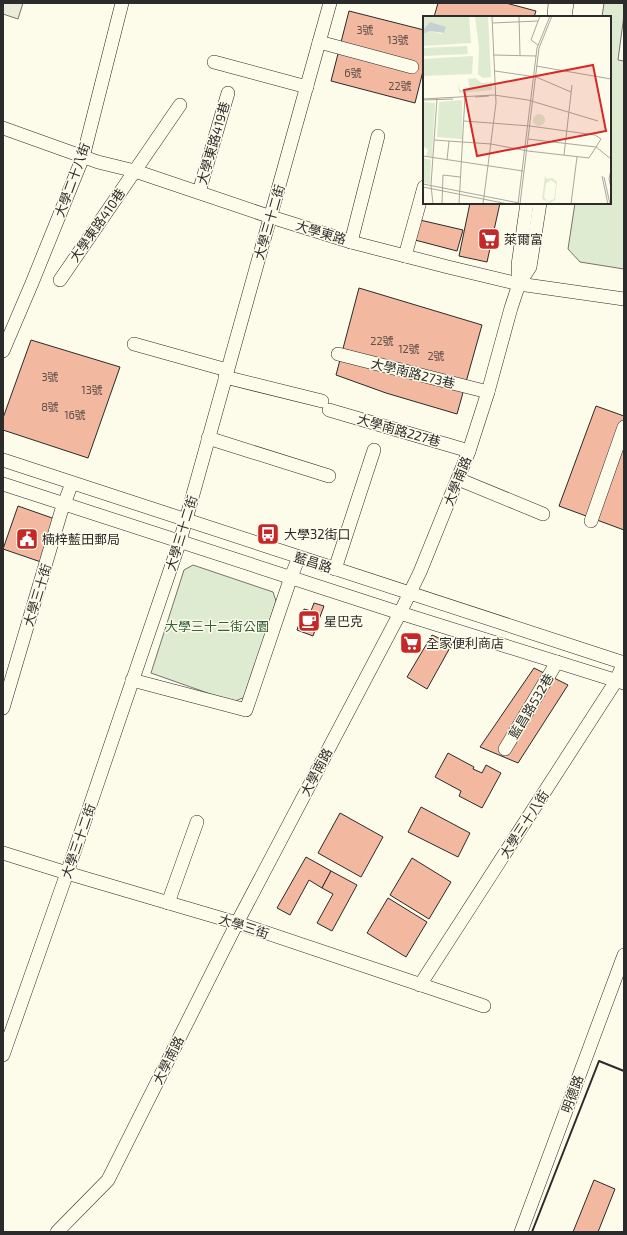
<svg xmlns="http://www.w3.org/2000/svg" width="627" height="1235" viewBox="0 0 627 1235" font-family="'Exo 2','Noto Sans TC',sans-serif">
  <rect width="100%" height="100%" fill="#fdfbea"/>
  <g fill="#deebd1" stroke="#74746e">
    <polygon points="604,3 624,3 624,15 618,60 624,61 624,269 580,262 568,249 575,203 610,203 610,17 602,17"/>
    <polygon points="193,565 273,592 276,601 245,697 233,702 151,673 184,570"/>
  </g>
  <polygon fill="#eceadb" stroke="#74746e" points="3,3 23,3 18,19 3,14"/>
  <g fill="#f2b8a0" stroke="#2b2b2b">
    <polygon points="438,3 506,3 536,11 534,17 434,17"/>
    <polygon points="349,11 424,30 424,67 415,103 331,81"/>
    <polygon points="470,203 500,203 487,262 459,256"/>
    <polygon points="420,220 463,230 457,251 415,240"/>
    <polygon points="359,288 482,325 457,414 386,393 336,375"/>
    <polygon points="31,340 120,367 88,458 3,430 3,418"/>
    <polygon points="596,406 624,416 624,530 559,506"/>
    <polygon points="18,506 55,519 41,562 3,549"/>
    <polygon points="314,603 324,606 313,636 297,630 304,609 311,611"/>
    <polygon points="432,635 452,644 427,689 407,677"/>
    <polygon points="534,668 568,685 518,763 480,747"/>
    <polygon points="448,753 474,767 473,769 482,773 486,765 501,773 482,808 459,796 461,791 435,777"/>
    <polygon points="421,807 470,833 458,857 408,832"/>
    <polygon points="340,813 383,837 361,877 318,853"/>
    <polygon points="306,857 331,871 322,888 309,880 290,915 277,908"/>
    <polygon points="412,858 451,882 429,919 390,895"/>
    <polygon points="331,871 357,885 332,931 317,923 333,894 322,888"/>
    <polygon points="388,898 427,922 406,957 367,933"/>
    <polygon points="594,1180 615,1189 598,1232 573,1232"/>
  </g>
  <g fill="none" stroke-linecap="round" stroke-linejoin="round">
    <g stroke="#2b2b2b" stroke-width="14">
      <g id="minor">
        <polyline points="554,17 555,3"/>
        <polyline points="565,17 567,3"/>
        <polyline points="319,42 412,67"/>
        <polyline points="214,62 307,87"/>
        <polyline points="3,128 98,162 135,171 271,217 351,242 448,267 519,284 624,299"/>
        <polyline points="199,192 228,93"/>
        <polyline points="351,242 378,136"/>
        <polyline points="405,256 424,187"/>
        <polyline points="60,280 180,105"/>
        <polyline points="519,284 518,265 527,203"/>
        <polyline points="134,344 227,370"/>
        <polyline points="3,351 32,283 83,157 122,3"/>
        <polyline points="338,354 488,392"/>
        <polyline points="225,377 322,401"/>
        <polyline points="329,410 469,451"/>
        <polyline points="208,438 329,476"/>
        <polyline points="3,460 624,663"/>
        <polyline points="458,479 543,514"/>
        <polyline points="3,484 400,613 624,683"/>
        <polyline points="591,521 624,427"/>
        <polyline points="335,569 374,450"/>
        <polyline points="132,680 246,710 291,577 299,557"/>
        <polyline points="3,708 61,512 72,483"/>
        <polyline points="505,749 557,662"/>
        <polyline points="3,853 67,873 237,923 484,1006"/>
        <polyline points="168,903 197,822"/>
        <polyline points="420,985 616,681 624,662"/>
        <polyline points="3,1055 67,873 180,541 330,3"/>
        <polyline points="57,1232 108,1180 237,923 400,613 420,572 469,451 488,392 511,308 519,284 530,267 540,203"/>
        <polyline points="521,1232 624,955"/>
      </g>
    </g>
    <use href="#minor" stroke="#fdfbea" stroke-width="13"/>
    <polyline stroke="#2b2b2b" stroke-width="2" points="532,1232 599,1061 624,1071"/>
  </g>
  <defs>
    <g id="supermarket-square" transform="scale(1.15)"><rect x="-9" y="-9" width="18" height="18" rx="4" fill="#c62828" stroke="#fdfbea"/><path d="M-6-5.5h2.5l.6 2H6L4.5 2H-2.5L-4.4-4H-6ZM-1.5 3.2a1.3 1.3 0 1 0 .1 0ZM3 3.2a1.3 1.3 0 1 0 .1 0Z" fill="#fff"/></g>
    <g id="bus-square" transform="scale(1.15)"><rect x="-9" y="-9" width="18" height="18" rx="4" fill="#c62828" stroke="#fdfbea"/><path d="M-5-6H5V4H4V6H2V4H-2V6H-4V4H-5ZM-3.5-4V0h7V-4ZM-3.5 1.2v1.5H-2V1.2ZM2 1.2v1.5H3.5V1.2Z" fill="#fff"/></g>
    <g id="civic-square" transform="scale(1.15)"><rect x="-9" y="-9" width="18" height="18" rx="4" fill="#c62828" stroke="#fdfbea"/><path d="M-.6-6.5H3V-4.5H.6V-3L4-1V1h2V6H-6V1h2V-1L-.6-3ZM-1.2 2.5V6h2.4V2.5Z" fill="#fff"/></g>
    <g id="cafe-square" transform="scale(1.15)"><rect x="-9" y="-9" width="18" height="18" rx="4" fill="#c62828" stroke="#fdfbea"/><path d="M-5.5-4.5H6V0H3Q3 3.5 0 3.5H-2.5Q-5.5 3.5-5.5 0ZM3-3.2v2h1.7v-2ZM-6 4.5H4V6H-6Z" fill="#fff"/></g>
  </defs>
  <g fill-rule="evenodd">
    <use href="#supermarket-square" x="489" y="239"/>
    <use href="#bus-square" x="268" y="534"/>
    <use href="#civic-square" x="27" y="539"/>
    <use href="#cafe-square" x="309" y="621"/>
    <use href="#supermarket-square" x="411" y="643"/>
  </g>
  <g text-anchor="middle" stroke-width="3" stroke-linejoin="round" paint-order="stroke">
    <g font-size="11" fill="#5d4e48">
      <text x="365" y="34">3號</text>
      <text x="398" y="44">13號</text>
      <text x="353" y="77">6號</text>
      <text x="400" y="90">22號</text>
      <text x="382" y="345">22號</text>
      <text x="409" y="353">12號</text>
      <text x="436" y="360">2號</text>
      <text x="50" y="381">3號</text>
      <text x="92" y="394">13號</text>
      <text x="50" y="411">8號</text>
      <text x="75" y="419">16號</text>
    </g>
    <g font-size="13" fill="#2b2b2b" stroke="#fdfbea">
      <text transform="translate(213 143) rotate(-74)" y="5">大學東路419巷</text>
      <text transform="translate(72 180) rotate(-70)" y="5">大學二十八街</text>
      <text transform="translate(269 222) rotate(-74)" y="5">大學三十二街</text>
      <text transform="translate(97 225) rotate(-55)" y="5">大學東路410巷</text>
      <text transform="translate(321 232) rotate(17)" y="5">大學東路</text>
      <text transform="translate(413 373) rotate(14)" y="5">大學南路273巷</text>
      <text transform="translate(399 430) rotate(16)" y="5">大學南路227巷</text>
      <text transform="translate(457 481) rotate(-68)" y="5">大學南路</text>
      <text transform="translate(181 533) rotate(-73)" y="5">大學三十二街</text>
      <text transform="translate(313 562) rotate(18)" y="5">藍昌路</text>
      <text transform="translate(37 595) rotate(-73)" y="5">大學三十街</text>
      <text transform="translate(531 706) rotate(-59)" y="5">藍昌路532巷</text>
      <text transform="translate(316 772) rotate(-62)" y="5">大學南路</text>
      <text transform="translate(524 824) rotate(-57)" y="5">大學三十八街</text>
      <text transform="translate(78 841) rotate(-71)" y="5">大學三十二街</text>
      <text transform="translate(244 926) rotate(18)" y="5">大學三街</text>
      <text transform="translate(168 1060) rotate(-63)" y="5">大學南路</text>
      <text transform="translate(572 1094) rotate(-70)" y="5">明德路</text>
    </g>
    <g font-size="13" fill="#2b2b2b" stroke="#fdfbea" text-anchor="start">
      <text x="504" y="244">萊爾富</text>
      <text x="284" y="539">大學32街口</text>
      <text x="42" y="544">楠梓藍田郵局</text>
      <text x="324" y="626">星巴克</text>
      <text x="426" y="648">全家便利商店</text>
    </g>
    <g font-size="13" fill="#34623c" stroke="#fdfbea">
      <text x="217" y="631">大學三十二街公園</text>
    </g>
  </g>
  <g transform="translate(423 16)">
    <rect width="188" height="188" fill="#fdfbea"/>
    <path d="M0 0H46L48 27 0 30V18L7 15 19 18 23 14 7 6 0 14ZM52 0H65L68 61 60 62 55 58 56 32ZM44 30 45 38 0 40V32ZM50 40 49 58 0 60V43ZM52 62 59 67 69 66V74L36 77 35 67 37 74H47L45 63ZM39 84V123L14 121 16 86ZM0 86 12 87 9 141 3 140 5 134 0 130ZM110 104a6 6 0 1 1 12 0a6 6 0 1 1-12 0ZM0 142 8 144 7 168 0 167ZM122 160 124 163 129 162 134 166 132 184 127 187 119 183ZM128 164 133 168 131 183 125 186 121 181 123 167Z" fill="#deebd1" fill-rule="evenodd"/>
    <path d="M7 6 23 11 21 17 7 15 0 18V14Z" fill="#c7d0d0"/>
    <path fill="none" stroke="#a9a89e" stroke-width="1" d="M96 0 97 39M69 7 115 5M115 29 108 24 117 0M70 39 113 40M113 50 188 63M72 55 113 61 148 76M52 81 66 80M0 83 71 79 105 84 175 105M0 84 30 83M105 123 173 131M11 124 68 128 105 135 166 142 178 123 172 119 107 110 41 105M173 131 188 143M141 139 149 69M0 140 100 155M24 144 26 125M188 153 186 163 188 172M179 160 185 188M181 161 187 188M0 168 96 187M0 171 85 188M10 188 8 169 14 82M19 188 20 159 37 161M36 188 42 80M60 188 73 87 69 0M95 188 114 32 127 0M97 188 116 32 129 0M148 188 154 141"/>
    <path fill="#d62828" fill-opacity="0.15" stroke="#d62828" stroke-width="2" d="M170 49 183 115 54 140 41 74Z"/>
    <rect width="188" height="188" fill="none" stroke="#2b2b2b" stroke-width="2"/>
  </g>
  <rect width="627" height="1235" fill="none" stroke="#2b2b2b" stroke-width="8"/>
</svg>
